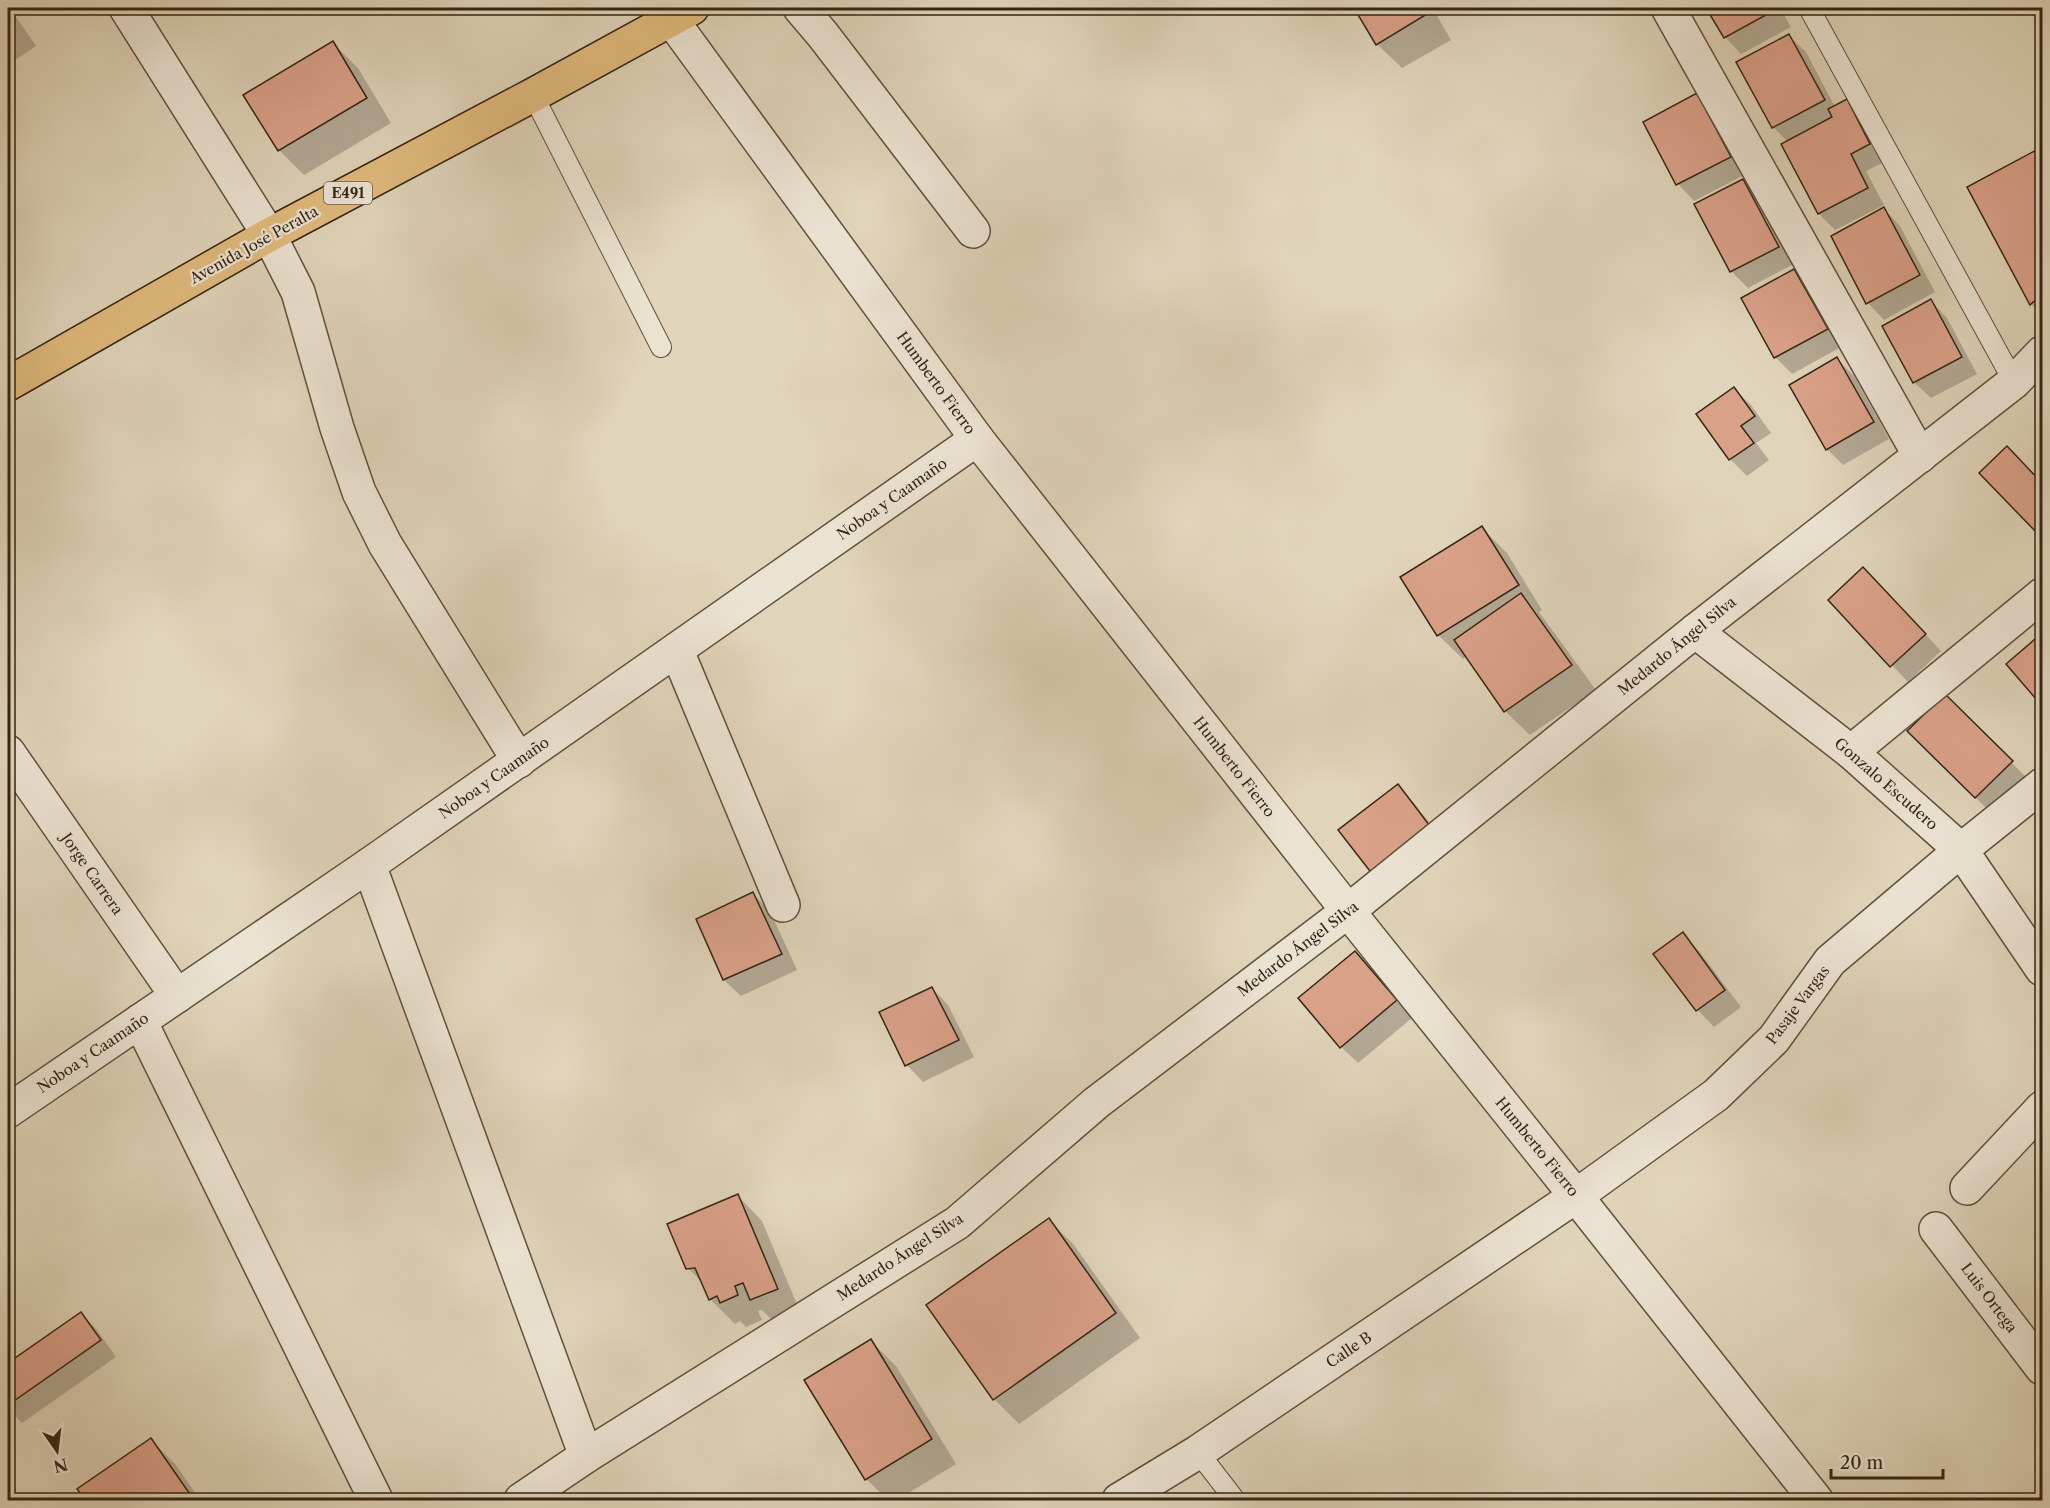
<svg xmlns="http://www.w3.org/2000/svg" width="2050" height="1508" viewBox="0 0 2050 1508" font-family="'Libre Caslon Text',serif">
  <rect width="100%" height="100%" fill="#e0d4ba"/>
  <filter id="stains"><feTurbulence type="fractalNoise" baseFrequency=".00333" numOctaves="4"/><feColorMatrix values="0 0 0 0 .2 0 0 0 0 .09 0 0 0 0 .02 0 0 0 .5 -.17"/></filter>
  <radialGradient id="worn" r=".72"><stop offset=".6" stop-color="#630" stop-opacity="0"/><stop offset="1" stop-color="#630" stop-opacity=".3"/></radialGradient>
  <g fill="#0003">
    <polygon points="8,8 10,8 36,46 8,65"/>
    <polygon points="1355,8 1436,8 1433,9 1451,40 1402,68 1377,44"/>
    <polygon points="1708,8 1780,8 1791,27 1741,54 1725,37"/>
    <polygon points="1789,36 1806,52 1835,107 1847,101 1863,117 1886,161 1866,171 1884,205 1835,230 1819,214 1788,142 1773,127"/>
    <polygon points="333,43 358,68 391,123 304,175 279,150"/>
    <polygon points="1697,95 1714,112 1746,174 1694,201 1678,184"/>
    <polygon points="2042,149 2042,315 2031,304 1969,188"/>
    <polygon points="1743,180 1759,197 1794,264 1748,288 1731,271"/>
    <polygon points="1884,209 1900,226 1935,292 1884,320 1868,303"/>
    <polygon points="1794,271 1810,287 1843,346 1792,374 1775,357 1743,299"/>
    <polygon points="1931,301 1947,318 1977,374 1931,398 1914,382"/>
    <polygon points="1837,359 1854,376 1889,439 1843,465 1827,449"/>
    <polygon points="1734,389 1751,405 1771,433 1756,443 1769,460 1747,476 1730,459 1698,414"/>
    <polygon points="2007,448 2042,485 2042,536 1981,473"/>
    <polygon points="1482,528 1507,553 1542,610 1539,612 1596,690 1530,735 1505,711 1467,656 1463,659 1438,635"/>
    <polygon points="1880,586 1941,651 1908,682 1830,600"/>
    <polygon points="2042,635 2042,704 2008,664"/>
    <polygon points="1945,696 2028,779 1992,814 1909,731"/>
    <polygon points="1398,786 1414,803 1448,847 1374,874"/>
    <polygon points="753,894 770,911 797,970 741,996 724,980 698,920"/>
    <polygon points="1682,934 1699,951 1741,1007 1714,1027 1698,1010 1655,954"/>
    <polygon points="1355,953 1412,1018 1358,1063 1341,1047"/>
    <polygon points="932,988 948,1005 974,1057 923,1082 907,1065 881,1013"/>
    <polygon points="738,1196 762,1221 801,1314 776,1324 762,1310 758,1311 762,1320 746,1327 740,1321 735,1324 710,1299 704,1284 688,1268"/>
    <polygon points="1049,1220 1074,1245 1140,1338 1019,1424 994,1399"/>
    <polygon points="81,1314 97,1330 116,1357 22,1423 8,1408 8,1365"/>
    <polygon points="871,1341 896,1366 956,1464 897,1500 888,1500 866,1479 806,1381"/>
    <polygon points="151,1440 176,1465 200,1500 87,1500 79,1489"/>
  </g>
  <g fill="#daa189" stroke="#342512" stroke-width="1.5">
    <polygon points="1354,8 1423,8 1427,14 1376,45"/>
    <polygon points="1706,8 1774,8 1775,10 1724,38"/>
    <polygon points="1789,34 1825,100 1772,128 1736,62"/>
    <polygon points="333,41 367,98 278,151 243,95"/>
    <polygon points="1697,93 1731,157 1676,185 1643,122"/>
    <polygon points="1847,99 1870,144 1851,154 1868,188 1818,214 1781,144 1832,117 1828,109"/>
    <polygon points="2042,147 2042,294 2030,305 1967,187"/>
    <polygon points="1743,179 1779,247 1730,272 1694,204"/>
    <polygon points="1884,207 1920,275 1866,304 1831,236"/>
    <polygon points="1794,269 1828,329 1774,358 1741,298"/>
    <polygon points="1931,299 1962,357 1913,383 1882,326"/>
    <polygon points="1837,357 1874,422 1826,450 1789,385"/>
    <polygon points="1734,387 1755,416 1741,426 1754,443 1729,460 1696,414"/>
    <polygon points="2007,446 2042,483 2042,528 2041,526 2036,532 1979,473"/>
    <polygon points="1482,526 1519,585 1437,636 1400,577"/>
    <polygon points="1863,567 1926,634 1890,667 1828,600"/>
    <polygon points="1521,593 1572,665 1504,712 1454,640"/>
    <polygon points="2042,633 2042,706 2006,664"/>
    <polygon points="1945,694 2013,761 1975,798 1907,731"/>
    <polygon points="1398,784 1433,830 1373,875 1338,830"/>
    <polygon points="753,892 782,954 723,980 696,919"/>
    <polygon points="1683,932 1725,990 1696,1011 1653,954"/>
    <polygon points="1355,951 1397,1000 1340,1048 1298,998"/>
    <polygon points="932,987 959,1040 905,1066 879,1012"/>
    <polygon points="738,1194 778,1289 750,1300 743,1283 735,1286 738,1295 720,1303 717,1296 709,1300 695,1268 686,1269 667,1224"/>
    <polygon points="1049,1218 1116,1313 993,1400 926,1305"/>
    <polygon points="81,1312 101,1340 8,1405 8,1363"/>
    <polygon points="871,1339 932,1439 865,1480 804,1380"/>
    <polygon points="151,1438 194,1500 85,1500 77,1489"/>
  </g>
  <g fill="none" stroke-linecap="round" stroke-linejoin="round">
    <g stroke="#5f513c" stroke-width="22">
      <g id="lane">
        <polyline points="1809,8 2014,382"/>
        <polyline points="533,95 661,347"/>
        <polyline points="1198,1452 1235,1500"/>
      </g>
    </g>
    <g stroke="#5f513c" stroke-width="36">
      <g id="street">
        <polyline points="126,8 269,235 298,292 337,428 359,492 385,544 519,761"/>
        <polyline points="800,8 823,35 973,231"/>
        <polyline points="1668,8 1920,456"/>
        <polyline points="671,19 977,439 1348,911 1576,1196 1816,1500"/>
        <polyline points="1695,631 1851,752 1961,850 2042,969"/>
        <polyline points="677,651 783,905"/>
        <polyline points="8,752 177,996"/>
        <polyline points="1851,752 2042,595"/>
        <polyline points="369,865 586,1456"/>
        <polyline points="140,1021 376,1500"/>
        <polyline points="8,1111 369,865 977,439"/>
        <polyline points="1967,1188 2042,1108"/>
        <polyline points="1936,1229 2042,1368"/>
        <polyline points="521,1500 586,1456 957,1223 1096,1103 1348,911 1695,631 2014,382 2042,353"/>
        <polyline points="1119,1500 1198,1452 1576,1196 1716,1095 1774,1039 1830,961 1961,850 2042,785"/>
      </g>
    </g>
    <g stroke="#342512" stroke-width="36">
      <polyline id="highway" points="8,384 269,235 533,95 692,8"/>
    </g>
    <use href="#lane" stroke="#ebe3d2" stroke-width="20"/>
    <use href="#street" stroke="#ebe3d2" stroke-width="33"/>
    <use href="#highway" stroke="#e0ba7d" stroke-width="33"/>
  </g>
  <g text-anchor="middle" stroke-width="4.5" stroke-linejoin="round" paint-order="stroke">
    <rect fill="#ebe3d2" stroke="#6b5e4c" stroke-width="1.5" x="324" y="182" width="48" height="22" rx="4.5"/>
    <g font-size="14" font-weight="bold" fill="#342512">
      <text x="348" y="198">E491</text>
    </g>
    <g font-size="15" fill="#342512" stroke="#ebe3d2">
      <text transform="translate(254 245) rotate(-29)" y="5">Avenida José Peralta</text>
      <text transform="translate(936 383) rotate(54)" y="5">Humberto Fierro</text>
      <text transform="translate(892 499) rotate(-35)" y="5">Noboa y Caamaño</text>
      <text transform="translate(1677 646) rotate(-39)" y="5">Medardo Ángel Silva</text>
      <text transform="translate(1234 767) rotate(52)" y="5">Humberto Fierro</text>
      <text transform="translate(494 778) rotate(-35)" y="5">Noboa y Caamaño</text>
      <text transform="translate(1886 784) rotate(41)" y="5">Gonzalo Escudero</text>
      <text transform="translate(92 874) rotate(55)" y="5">Jorge Carrera</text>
      <text transform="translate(1298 949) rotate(-37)" y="5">Medardo Ángel Silva</text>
      <text transform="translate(1798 1005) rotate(-53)" y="5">Pasaje Vargas</text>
      <text transform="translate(93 1053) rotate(-34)" y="5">Noboa y Caamaño</text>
      <text transform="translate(1537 1147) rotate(51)" y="5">Humberto Fierro</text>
      <text transform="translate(900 1257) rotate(-33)" y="5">Medardo Ángel Silva</text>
      <text transform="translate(1989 1298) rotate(53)" y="5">Luis Ortega</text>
      <text transform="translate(1349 1350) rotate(-34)" y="5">Calle B</text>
    </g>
  </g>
  <rect width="2050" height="1508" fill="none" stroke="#e0d4ba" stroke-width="30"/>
  <rect x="9" y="9" width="2032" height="1490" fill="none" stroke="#342512" stroke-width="3"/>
  <rect x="15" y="15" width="2020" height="1478" fill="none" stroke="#342512" stroke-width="1.5"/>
  <g transform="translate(57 1451) rotate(166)" stroke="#ebe3d2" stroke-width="4.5" paint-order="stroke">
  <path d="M0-4.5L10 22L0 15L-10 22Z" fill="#342512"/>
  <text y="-9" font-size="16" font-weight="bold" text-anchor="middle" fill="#342512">N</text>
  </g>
  <path d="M1831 1469v9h112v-9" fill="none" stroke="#342512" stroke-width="3"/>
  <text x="1840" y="1469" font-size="18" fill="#342512" stroke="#ebe3d2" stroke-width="4.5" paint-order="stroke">20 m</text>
  <rect width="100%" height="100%" filter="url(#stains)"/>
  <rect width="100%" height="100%" fill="url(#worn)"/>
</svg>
